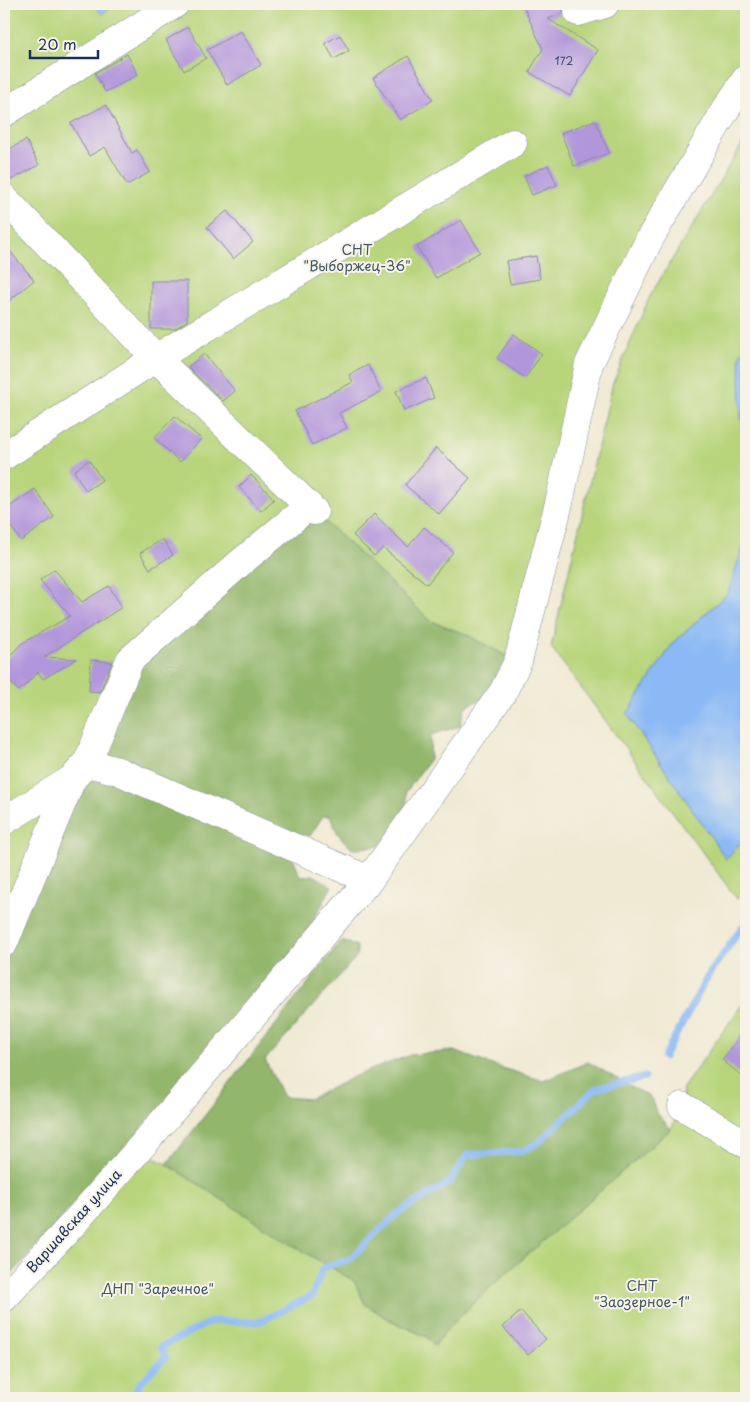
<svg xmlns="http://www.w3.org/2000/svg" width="750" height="1402" viewBox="0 0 750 1402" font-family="'Playpen Sans',sans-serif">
  <rect width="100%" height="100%" fill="#f7f3e8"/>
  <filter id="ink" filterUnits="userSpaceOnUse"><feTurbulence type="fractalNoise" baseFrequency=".02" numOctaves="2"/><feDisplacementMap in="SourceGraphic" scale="10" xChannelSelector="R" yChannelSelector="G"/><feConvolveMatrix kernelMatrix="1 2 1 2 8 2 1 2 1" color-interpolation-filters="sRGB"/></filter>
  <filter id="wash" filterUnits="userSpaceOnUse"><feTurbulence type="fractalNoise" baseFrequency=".0096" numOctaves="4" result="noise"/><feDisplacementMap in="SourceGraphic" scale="20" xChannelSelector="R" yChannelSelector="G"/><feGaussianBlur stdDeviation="1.12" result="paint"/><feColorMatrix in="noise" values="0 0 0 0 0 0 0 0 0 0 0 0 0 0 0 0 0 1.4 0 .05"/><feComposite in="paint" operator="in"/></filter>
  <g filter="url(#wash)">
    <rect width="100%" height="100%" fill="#f0e9d3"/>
    <g fill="#b8d57b" stroke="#6a826c">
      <polygon points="4,4 746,4 746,78 589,364 512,659 465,634 431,621 314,511 4,943"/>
      <polygon points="746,138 746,886 737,899 551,647 613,383 650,296"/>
      <polygon points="746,999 746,1398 4,1398 4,1295 137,1151 167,1164 286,1241 354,1281 365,1304 388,1319 427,1337 435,1346 443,1334 486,1291 671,1129 682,1106 683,1088"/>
    </g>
    <g fill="#92b66b" stroke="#567264">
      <polygon points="314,511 431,621 465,634 512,659 489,695 465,707 460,726 431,735 430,759 406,792 408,810 379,846 352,849 338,834 330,816 323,816 310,836 274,829 295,862 300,877 313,875 332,886 309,929 269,984 4,1283 4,943 133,657"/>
      <polygon points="341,941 357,946 357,956 265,1060 283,1097 310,1099 355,1076 410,1055 454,1051 492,1065 544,1081 588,1062 651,1098 656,1112 671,1129 486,1291 443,1334 434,1346 427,1337 388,1319 365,1304 354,1281 286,1241 167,1164"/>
    </g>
    <g fill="#8ab9f5" stroke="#5274aa">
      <polygon points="92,4 116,4 102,14"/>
      <polygon points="746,349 746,434 741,419 740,354"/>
      <polygon points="746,537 746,837 726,859 627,714 673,643 728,593"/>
    </g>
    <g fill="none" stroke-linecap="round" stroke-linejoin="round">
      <g stroke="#8ab9f5" stroke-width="7">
        <polyline points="664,1057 709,974 746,922"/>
        <polyline points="132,1398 140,1383 166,1357 161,1347 212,1321 259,1322 312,1296 323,1268 350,1259 398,1213 450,1182 467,1155 524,1151 539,1142 595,1089 645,1077"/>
      </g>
    </g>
    <g id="blocks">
      <g fill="#b296db">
        <polygon points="522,4 565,4 563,13 548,19 598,50 570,96 529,72 543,49"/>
        <polygon points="188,27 206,58 184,71 166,40"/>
        <polygon points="241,31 261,65 227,85 207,50"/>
        <polygon points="340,35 349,51 334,59 325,43"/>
        <polygon points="127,54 138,75 105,92 95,73"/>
        <polygon points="408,56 433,100 400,120 373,78"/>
        <polygon points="106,105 132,153 137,150 150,172 127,185 105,147 89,156 71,123"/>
        <polygon points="595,120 609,153 574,166 561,133"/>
        <polygon points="26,140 39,165 9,181 4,170 4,152"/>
        <polygon points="548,165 557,185 532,195 524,176"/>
        <polygon points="227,211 253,242 233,259 207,227"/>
        <polygon points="461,220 480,252 436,278 417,247"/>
        <polygon points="4,244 34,280 4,305"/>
        <polygon points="536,256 540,279 510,284 506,261"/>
        <polygon points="151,281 187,281 187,321 174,329 151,329"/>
        <polygon points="514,334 542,354 525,378 497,358"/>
        <polygon points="204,354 235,391 223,401 188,367"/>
        <polygon points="368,365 381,392 339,413 347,428 312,445 295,411 353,382 349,375"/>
        <polygon points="426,378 434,398 404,411 396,391"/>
        <polygon points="175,416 201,439 180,462 154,438"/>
        <polygon points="436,448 470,478 439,514 405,485"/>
        <polygon points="89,460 102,480 86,491 74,471"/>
        <polygon points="251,475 274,499 261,511 239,487"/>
        <polygon points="35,489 54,517 21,541 4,517 4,511"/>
        <polygon points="374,514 408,547 424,527 453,552 427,584 383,548 374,556 353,535"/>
        <polygon points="163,539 173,555 150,569 140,553"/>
        <polygon points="54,569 82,602 109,586 122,607 44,657 77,659 43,679 38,672 19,691 4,676 4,662 21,644 70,616 40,580"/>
        <polygon points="91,660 112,662 100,692 89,691"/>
        <polygon points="746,1028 746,1079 722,1060"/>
        <polygon points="521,1311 546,1339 528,1355 503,1327"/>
      </g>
    </g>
  </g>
  <g filter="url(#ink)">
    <use href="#blocks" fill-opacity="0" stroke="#868c98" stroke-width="1"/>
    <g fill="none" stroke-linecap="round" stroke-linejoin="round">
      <g stroke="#868c98" stroke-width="29">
        <g id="minor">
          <polyline points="578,12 605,4"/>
          <polyline points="4,113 175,4"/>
          <polyline points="4,198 156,358 314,511"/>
          <polyline points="4,456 156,358 513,143"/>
          <polyline points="87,763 118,771 369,880"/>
          <polyline points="4,821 72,779"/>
          <polyline points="4,943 72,779 87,763 130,660 240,563 309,506"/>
          <polyline points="682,1106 746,1144"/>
          <polyline points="4,1298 73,1224 141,1147 369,880 503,692 518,661 559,503 589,364 649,240 726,109 746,79"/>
        </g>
      </g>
      <use href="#minor" stroke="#fff" stroke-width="28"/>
    </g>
  </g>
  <g text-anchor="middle" stroke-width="4" stroke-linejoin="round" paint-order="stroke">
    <g font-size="11" fill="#41497d">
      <text x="564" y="65">172</text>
    </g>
    <g font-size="14" fill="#425865" stroke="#f7f3e8">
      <text x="357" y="255">СНТ<tspan x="357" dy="16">"Выборжец-36"</tspan></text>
      <text x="642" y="1291">СНТ<tspan x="642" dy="16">"Заозерное-1"</tspan></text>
      <text x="158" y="1294">ДНП "Заречное"</text>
    </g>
    <g font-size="14" fill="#1b2f5e" stroke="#f7f3e8">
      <text transform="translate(74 1221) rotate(-48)" y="5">Варшавская улица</text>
    </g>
  </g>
  <rect width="750" height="1402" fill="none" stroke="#f7f3e8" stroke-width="20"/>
  <path d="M30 50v8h68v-8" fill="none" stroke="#1b2f5e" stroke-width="2.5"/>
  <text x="38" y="50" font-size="15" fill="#1b2f5e" stroke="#f7f3e8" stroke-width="4" paint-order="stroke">20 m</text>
</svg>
